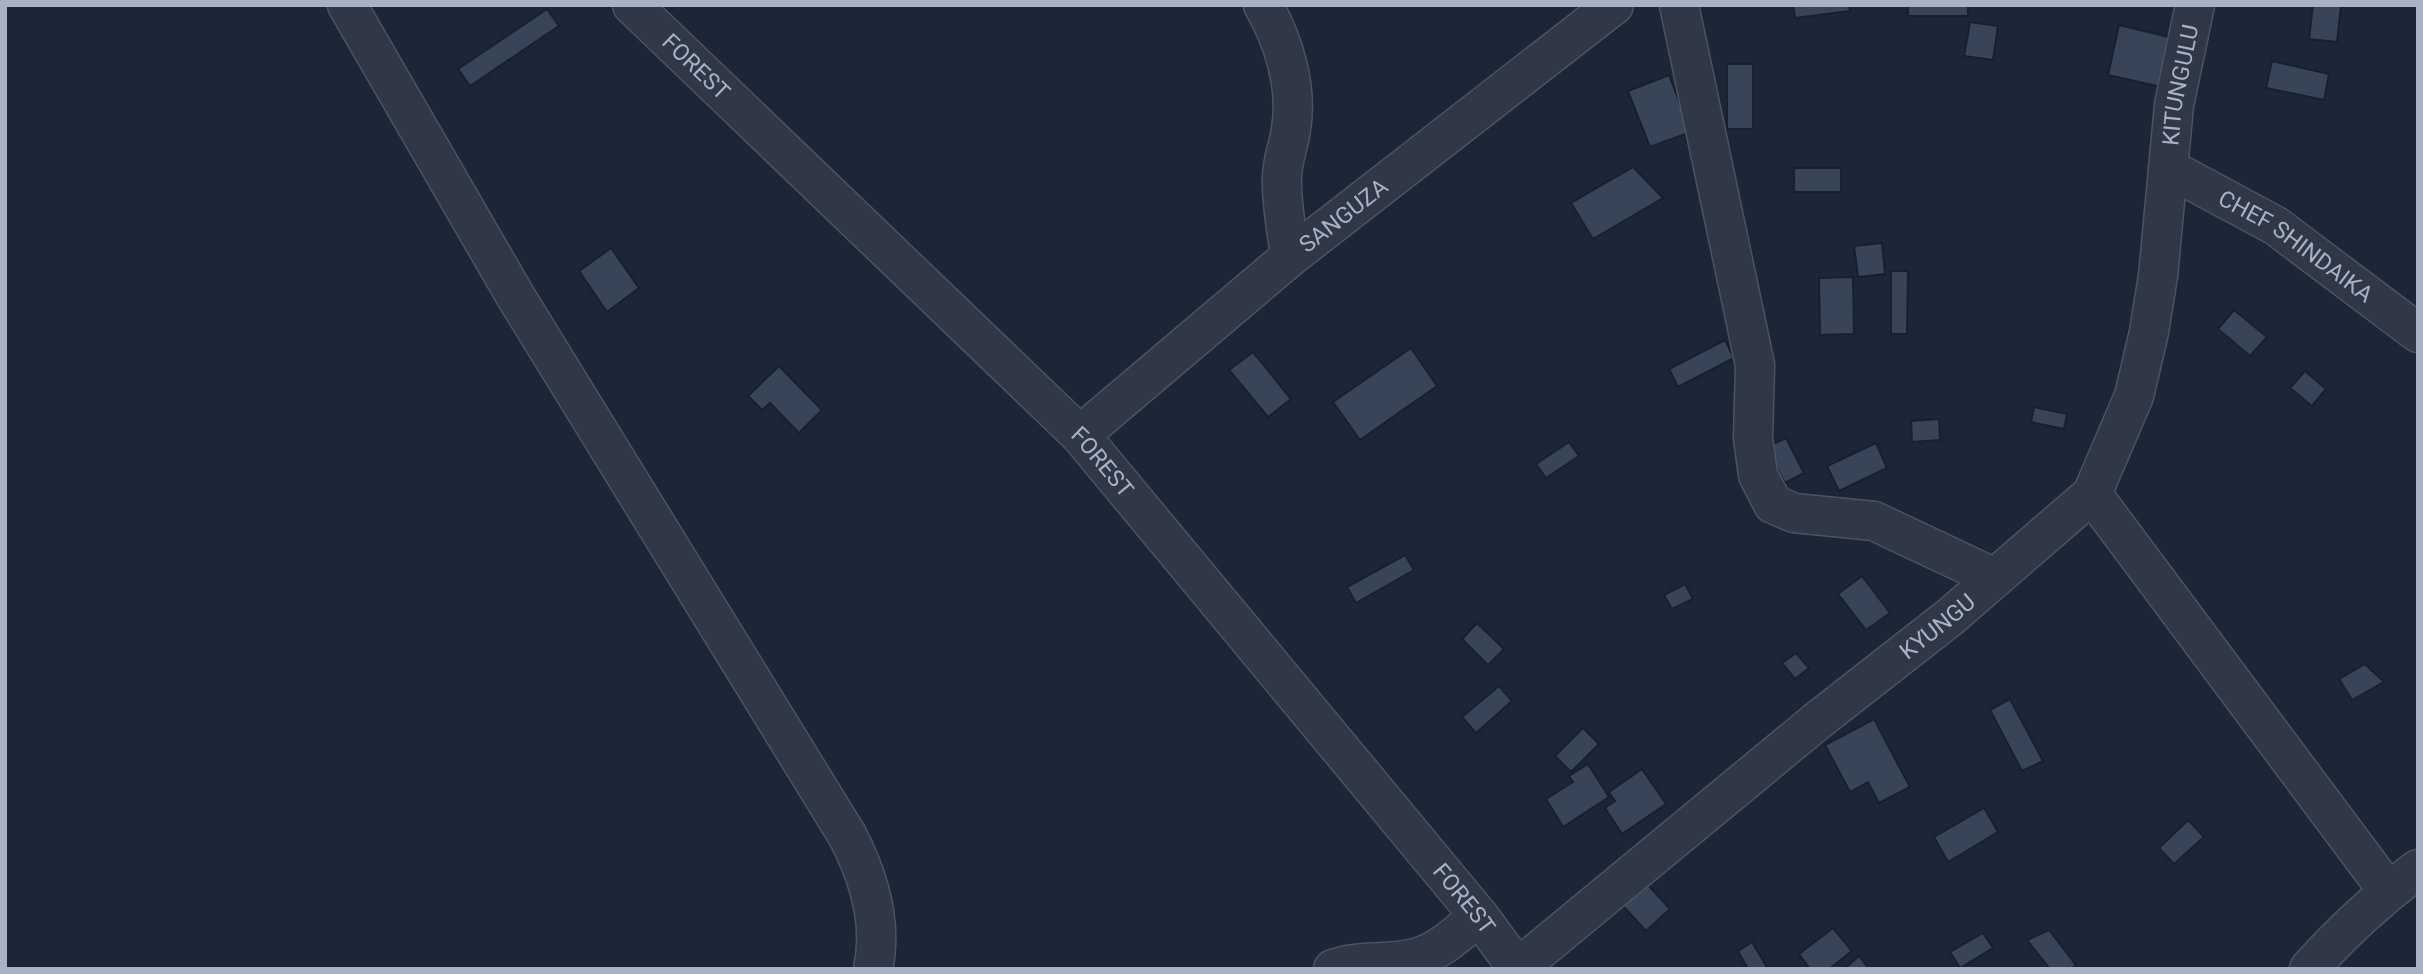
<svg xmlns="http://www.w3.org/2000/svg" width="2423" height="974" viewBox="0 0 2423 974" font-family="Roboto,sans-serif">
  <rect width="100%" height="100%" fill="#1d2637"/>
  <g fill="#384458" stroke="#18202e" stroke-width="2">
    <polygon points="1793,5 1849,5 1850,11 1795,18"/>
    <rect x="1908" y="5" width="60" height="11"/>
    <polygon points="2313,5 2341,5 2337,42 2309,39"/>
    <polygon points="547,9 559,26 470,86 458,69"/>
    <polygon points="1970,22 1998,26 1993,60 1964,56"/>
    <polygon points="2119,25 2177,39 2166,88 2108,75"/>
    <polygon points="2272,61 2329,74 2324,100 2266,88"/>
    <rect x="1727" y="64" width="26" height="65"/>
    <polygon points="1669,75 1691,132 1650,147 1628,91"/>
    <polygon points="1633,167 1663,198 1593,239 1571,203"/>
    <rect x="1794" y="168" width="47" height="24"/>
    <polygon points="1882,243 1885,274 1858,277 1854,246"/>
    <polygon points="611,248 639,288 607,312 579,271"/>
    <polygon points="1891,271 1908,271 1907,334 1891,334"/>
    <polygon points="1853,277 1854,334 1820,335 1819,278"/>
    <polygon points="2234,310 2267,337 2250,356 2218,329"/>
    <polygon points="1725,340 1734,358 1678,387 1669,369"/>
    <polygon points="1411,348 1437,386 1360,440 1333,402"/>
    <polygon points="1253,352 1291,399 1268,417 1229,370"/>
    <polygon points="779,366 822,410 799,433 770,403 762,410 748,396"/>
    <polygon points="2305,371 2326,389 2312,406 2290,388"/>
    <polygon points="2034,407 2067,414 2064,429 2031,422"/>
    <polygon points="1939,419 1940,440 1912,442 1911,421"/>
    <polygon points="1786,438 1804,473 1785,483 1766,448"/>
    <polygon points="1569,442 1579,456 1546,478 1536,464"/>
    <polygon points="1876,443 1887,468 1839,491 1827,466"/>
    <polygon points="1405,555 1414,570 1356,603 1347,587"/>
    <polygon points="1862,576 1890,613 1866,630 1838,594"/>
    <polygon points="1685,584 1693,599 1672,609 1664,595"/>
    <polygon points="1477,623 1504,649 1488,665 1462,639"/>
    <polygon points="1796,653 1809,668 1795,679 1782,663"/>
    <polygon points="2365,664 2384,682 2352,700 2339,679"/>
    <polygon points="1499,686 1512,701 1476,733 1462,717"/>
    <polygon points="2010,699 2043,761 2022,771 1990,710"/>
    <polygon points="1874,719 1910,787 1879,803 1868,782 1850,792 1825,745"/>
    <polygon points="1583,728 1599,744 1571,772 1555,756"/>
    <polygon points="1588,764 1609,797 1563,827 1546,799 1573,782 1569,776"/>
    <polygon points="1642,769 1666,804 1622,834 1605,808 1615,801 1609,792"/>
    <polygon points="1984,808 1998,832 1948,862 1934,837"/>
    <polygon points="2188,820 2204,837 2174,864 2159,848"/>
    <polygon points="1640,876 1670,909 1646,931 1615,897"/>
    <polygon points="1833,928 1852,951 1829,969 1810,969 1799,954"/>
    <polygon points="2049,930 2076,965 2071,969 2050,969 2027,940"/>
    <polygon points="1983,933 1993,948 1960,968 1950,952"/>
    <polygon points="1752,942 1768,969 1748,969 1738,951"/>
    <polygon points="1859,956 1869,969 1844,969"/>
  </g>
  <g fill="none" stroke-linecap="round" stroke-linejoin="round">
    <g stroke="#4b5363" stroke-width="41">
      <g id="minor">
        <path d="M347 5 516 297 847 835C868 875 883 923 873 969"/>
        <path d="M1263 5C1284 41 1298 88 1291 129 1289 145 1282 161 1282 177 1281 204 1287 230 1290 257"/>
        <polyline points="1679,5 1755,365 1753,438 1758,475 1773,504 1794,513 1874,521 1995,578"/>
        <path id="s1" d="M2168 168 2276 226 2418 333"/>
        <path id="s2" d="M1080 435 1290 257 1614 5"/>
        <polyline points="2092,494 2388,891"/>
        <path id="s3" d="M1518 968 1817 721 1950 617 2092 494 2134 396 2149 332 2158 276 2174 105 2195 5"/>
        <path d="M1333 969C1360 959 1388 965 1415 958 1440 952 1459 932 1479 916"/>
        <path d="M2309 969C2342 932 2378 899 2418 869"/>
      </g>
    </g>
    <g stroke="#4b5363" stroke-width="41">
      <g id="tertiary">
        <path id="s4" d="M632 5 1080 435 1479 916 1518 969"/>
      </g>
    </g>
    <use href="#minor" stroke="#303848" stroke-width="38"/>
    <use href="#tertiary" stroke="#303848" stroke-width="38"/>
  </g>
  <g text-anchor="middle" stroke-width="5" stroke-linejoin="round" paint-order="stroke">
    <g font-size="23" fill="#a9b2c5" stroke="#161e2c">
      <text dy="8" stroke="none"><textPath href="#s4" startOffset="89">FOREST</textPath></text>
      <text dy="8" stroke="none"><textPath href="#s3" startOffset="1166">KITUNGULU</textPath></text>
      <text dy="8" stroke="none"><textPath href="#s2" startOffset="343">SANGUZA</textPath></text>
      <text dy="8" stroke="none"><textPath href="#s1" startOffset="150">CHEF SHINDAIKA</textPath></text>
      <text dy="8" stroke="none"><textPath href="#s4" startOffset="656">FOREST</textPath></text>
      <text dy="8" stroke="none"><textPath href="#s3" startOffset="541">KYUNGU</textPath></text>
      <text dy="8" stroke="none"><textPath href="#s4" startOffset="1223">FOREST</textPath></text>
    </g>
  </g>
  <rect width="2423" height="974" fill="none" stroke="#a9b2c5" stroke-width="14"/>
</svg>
